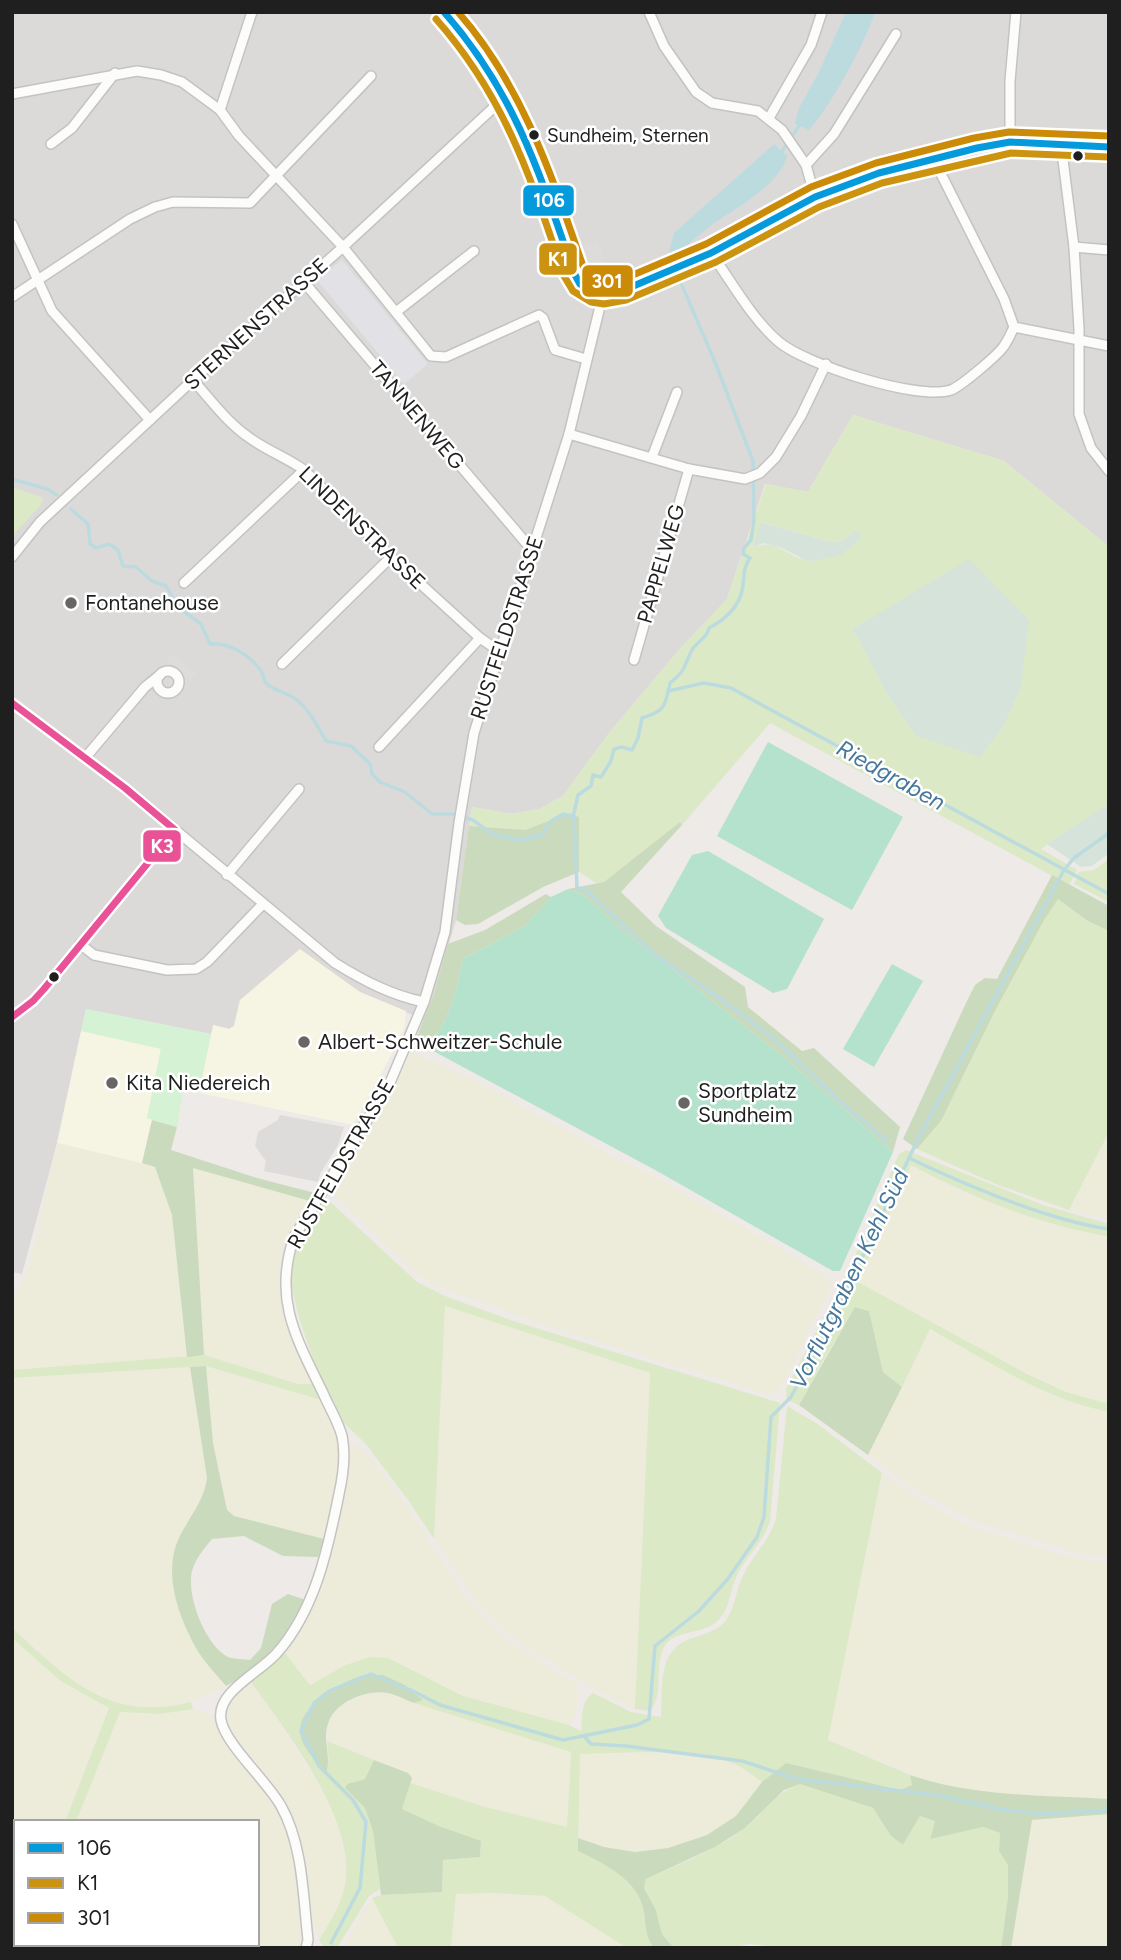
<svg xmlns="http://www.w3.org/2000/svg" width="1121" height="1960" viewBox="0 0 1121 1960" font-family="Figtree,sans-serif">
  <rect width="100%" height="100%" fill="#edeae7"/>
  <polygon fill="#dcdad9" points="12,12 1109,12 1109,547 1004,461 853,415 808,492 765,484 727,599 678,651 609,733 563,796 539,809 512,814 472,807 456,920 434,994 424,1020 360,992 334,976 240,1000 234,1026 229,1029 214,1025 211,1034 86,1009 57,1143 22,1274 12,1272"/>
  <g fill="#f6f4e3">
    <polygon points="300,949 360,992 406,1011 405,1026 394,1050 353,1125 199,1093 213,1025 229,1029 234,1026 240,1000"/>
    <polygon points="81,1031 161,1048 147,1118 152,1120 142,1163 57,1143"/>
  </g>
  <g fill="#edecdb">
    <polygon points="412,1052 484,1085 625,1163 650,1174 822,1273 830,1281 831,1287 782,1386 776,1393 765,1393 560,1330 438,1287 421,1278 405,1263 336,1196 333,1189 391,1094"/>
    <polygon points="1109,1132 1109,1219 1069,1210"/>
    <polygon points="57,1143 155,1167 172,1215 187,1357 12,1370 12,1303 29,1267"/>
    <polygon points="911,1165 958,1190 1037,1220 1109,1237 1109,1404 1066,1392 1027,1374 858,1282"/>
    <polygon points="193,1168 310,1201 283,1252 280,1268 280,1286 283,1309 292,1341 313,1384 298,1384 204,1355"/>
    <polygon points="445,1305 650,1373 635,1709 589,1686 521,1644 496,1624 476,1602 434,1539"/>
    <polygon points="930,1329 1040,1390 1073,1403 1109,1412 1109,1558 1078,1553 973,1521 912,1488 868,1455"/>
    <polygon points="206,1366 321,1400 337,1440 339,1463 334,1498 324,1539 234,1516 227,1509 213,1443"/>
    <polygon points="190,1367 207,1478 205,1492 199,1505 178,1606 196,1648 226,1686 191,1702 169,1708 145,1709 120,1705 89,1691 53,1665 12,1628 12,1378"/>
    <polygon points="357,1444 365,1451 399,1495 463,1592 484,1618 506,1639 578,1685 576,1714 569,1725 463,1696 448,1690 398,1661 346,1665 309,1685 285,1653 308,1615 318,1592 344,1494 349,1449"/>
    <polygon points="882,1473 930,1505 964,1524 1058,1554 1109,1564 1109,1799 1054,1798 985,1792 930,1782 828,1740"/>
    <polygon points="12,1638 61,1681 109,1708 65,1822 16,1822 16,1944 20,1944 19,1948 12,1948"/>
    <polygon points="251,1682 278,1720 330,1803 341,1835 346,1871 344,1891 331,1922 319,1940 313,1922 300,1841 293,1816 278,1790 232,1732 226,1721 227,1707 231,1697"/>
    <polygon points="368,1692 388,1693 571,1751 567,1827 485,1807 410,1783 412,1778 408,1773 327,1741 328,1723 340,1706"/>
    <polygon points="193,1709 202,1711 217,1721 275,1802 287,1824 293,1844 303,1917 301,1948 27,1948 29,1944 257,1944 257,1822 76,1822 120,1712 160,1714"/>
    <polygon points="664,1752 719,1759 738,1766 762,1782 736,1816 707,1835 668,1848 635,1852 604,1847 578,1838 580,1754"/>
    <polygon points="1109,1814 1109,1948 1011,1948 1032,1820"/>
    <polygon points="456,1893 545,1896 627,1948 451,1948"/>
    <polygon points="372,1898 398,1948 344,1948 359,1919"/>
  </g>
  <g fill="#dce9c7" fill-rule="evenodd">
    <path d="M853 415 1004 461 1109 547V804L1041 849 1077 870 1069 885 770 723 682 825 680 823 604 882 596 883 579 872V817L570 813 525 831 469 826 472 807 512 814 539 809 563 796 609 733 678 651 727 599 766 484 808 492ZM761 522 834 543 843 540 855 530 841 555C830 557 817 561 807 560 787 558 777 537 753 548ZM854 629 916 736 886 692Z"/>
    <polygon points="12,487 43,498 41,505 12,536"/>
    <polygon points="1109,859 1109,902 1074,884 1079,872 1094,870"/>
    <polygon points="1058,898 1088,921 1109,931 1109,1132 1069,1210 998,1185 917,1149 941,1121 994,1013 1043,922"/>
    <path d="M906 1150 1043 1205 1109 1224V1237C1036 1223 977 1200 911 1165L858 1282 1027 1374 1066 1392 1109 1404V1412C1044 1399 988 1361 930 1329L902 1387 883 1372 869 1311 856 1307 827 1354 799 1405 787 1400 786 1389 852 1263 899 1154Z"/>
    <path d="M326 1198 417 1282 445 1296 510 1320 780 1403 770 1521C764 1543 743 1558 735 1580 729 1595 729 1613 715 1623 701 1634 678 1630 666 1644 652 1664 666 1693 650 1711L635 1709 650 1373 445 1306 434 1539 408 1500 365 1443 343 1422 316 1368 299 1318 290 1279 292 1256 302 1234Z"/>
    <polygon points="204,1355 298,1384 313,1384 321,1400 206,1366 12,1378 12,1370"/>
    <path d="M787 1406 816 1423 882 1473 828 1740 910 1775 912 1785 900 1790 786 1763 762 1782C755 1777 747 1771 739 1766 703 1747 622 1753 580 1754L578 1850C603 1863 639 1880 644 1912 646 1925 645 1938 654 1948H627L545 1896 491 1893 456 1894 451 1948H398L372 1898 381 1895 442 1892 443 1860 480 1857 481 1842 439 1826 402 1809 410 1783 485 1807 567 1827 571 1752 414 1703 422 1700 383 1675 307 1713 329 1762 327 1741 374 1760 365 1779 347 1784 345 1788 365 1808 373 1831 380 1889 369 1896 337 1948H325L319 1940C328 1925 338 1910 343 1893 363 1828 287 1732 251 1682L285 1653 310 1685 346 1665 370 1657 388 1658 463 1696 569 1725 581 1731C583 1717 580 1702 593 1693L631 1712 661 1717C663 1689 657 1653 687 1640 698 1636 713 1632 722 1625 734 1613 735 1595 741 1580 750 1558 769 1542 776 1519Z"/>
    <path d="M12 1628C68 1679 109 1723 191 1702L193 1709 160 1714 120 1712 76 1822H65L109 1708 61 1681 12 1638Z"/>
    <path d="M800 1784 873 1808 891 1836 903 1845 920 1816 935 1820 930 1838 983 1827 1000 1833 999 1851 1008 1865V1897L1001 1948H795L749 1944 729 1948H674L662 1934 656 1910 644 1888 646 1879C679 1864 715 1851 745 1828 766 1811 773 1794 800 1784Z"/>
  </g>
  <g fill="#cadbbd">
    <polygon points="570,813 579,817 579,872 543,887 478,924 465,925 456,920 469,826 525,830"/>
    <polygon points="680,822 682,825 621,892 656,926 745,987 748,1007 802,1051 814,1048 900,1127 893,1152 780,1054 623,931 584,895 568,889 604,882"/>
    <polygon points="1052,875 1109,906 1109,931 1088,921 1058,899 1043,922 994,1013 941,1121 917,1149 903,1139 966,1003 975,985 985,978 997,979"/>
    <path d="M546 894 551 897 525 926 463 959C456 990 451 1026 424 1046L415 1041 434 994 448 944 485 930Z"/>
    <polygon points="152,1120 177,1127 171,1150 257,1178 315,1193 310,1201 193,1168 204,1355 187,1357 172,1215 155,1167 142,1163"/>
    <polygon points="855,1307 869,1311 883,1372 902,1387 868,1455 799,1405"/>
    <path d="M206 1366 213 1443 227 1510 234 1516 324 1539 318 1557 283 1556 244 1536 212 1539C203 1550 196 1558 192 1571 186 1595 205 1645 228 1657 234 1659 244 1659 250 1660L261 1648 272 1604 288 1594 306 1600 280 1646 252 1671 226 1686C216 1674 204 1662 196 1648 179 1618 163 1574 178 1540 188 1518 204 1502 207 1478L190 1367Z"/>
    <path d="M383 1675 405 1685 423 1700 414 1703C406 1700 397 1695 388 1693 367 1689 334 1702 328 1724 322 1740 332 1756 326 1774 317 1762 301 1747 300 1732 298 1707 341 1682 361 1676 368 1674 376 1675 383 1675Z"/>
    <polygon points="374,1760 408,1773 412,1778 402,1809 439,1826 481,1841 480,1857 443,1860 442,1892 381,1895 373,1831 365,1808 345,1788 347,1784 365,1779"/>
    <path d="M786 1763 900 1790 912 1785 910 1775C975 1797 1041 1795 1109 1799V1814L1032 1820 1011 1948H1001L1008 1897V1865L999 1851 1000 1833 983 1827 930 1839 935 1821 920 1816 903 1845 891 1836 873 1808 800 1784 784 1790 745 1828 715 1847 646 1879 644 1888 656 1910 662 1934 674 1948H654C645 1938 646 1925 644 1912 639 1880 603 1863 578 1851V1838L604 1847 635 1852 668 1848 707 1835 736 1816 762 1782Z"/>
  </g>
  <g fill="#d6e3da">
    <polygon points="760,522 834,543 843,540 855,530 862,538 841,555 815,561 805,560 782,548 763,543 753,548"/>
    <polygon points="969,559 1029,620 1021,688 1003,727 980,757 916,736 886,692 853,629"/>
    <polygon points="1109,804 1109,853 1092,866 1081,867 1047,844"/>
  </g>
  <polygon fill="#d6f2d4" points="86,1009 211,1034 199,1093 183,1090 177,1127 147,1118 161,1049 81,1031"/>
  <g fill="#b4e2cc">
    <polygon points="768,742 903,817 852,910 717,836"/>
    <polygon points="708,851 824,919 787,989 773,993 666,928 658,916 692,855"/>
    <path d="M568 889 584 895 623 931 780 1054 893 1152 840 1271H833L657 1171 424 1046C451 1026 456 990 463 959L525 926 551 897Z"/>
    <polygon points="892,964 923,981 874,1067 843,1049"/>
  </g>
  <g fill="#dddcdb">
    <polygon points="597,242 611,276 612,282 596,279 589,276 581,266 576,250"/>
    <polygon points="172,654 196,673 190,680 167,661"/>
    <polygon points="280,1115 344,1127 338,1145 320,1174 318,1182 264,1171 266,1161 255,1146 258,1132 278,1120"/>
  </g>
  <polygon fill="#e2e1e6" points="342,260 428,364 404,384 317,280"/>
  <g fill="#bcdbdf">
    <path d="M846 12H875C866 42 830 107 809 130L795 124 798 110 819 72Z"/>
    <path d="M774 144 787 156C780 185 736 208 713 224 698 235 685 248 671 260L668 257 674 233Z"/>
  </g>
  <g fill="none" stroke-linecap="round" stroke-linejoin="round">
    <g stroke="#bcdbdf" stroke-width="3.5">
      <polyline points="783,150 799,126"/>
      <polyline points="12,479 47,489 57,495"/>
      <path d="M71 509 88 524 90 544 96 548 109 544 118 550 123 566 136 567 152 581 166 586 178 607 201 624 210 644C229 642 250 655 261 671 264 676 263 681 268 685 277 691 289 694 297 700 310 711 318 727 326 741L351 746 370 764 372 774 380 782 405 792 432 814H452L473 820 493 835 520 840 542 835 551 821 563 814 573 817 578 795 591 786 593 775 601 777 611 761 614 749 622 747 632 750 638 738 642 718C666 711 665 706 670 683 688 668 682 669 692 650 697 641 707 639 709 628 724 620 738 608 742 591 745 578 742 569 750 558L743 554 744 548 751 540 754 520 753 461 715 362 671 260"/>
      <polyline points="668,691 704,683 731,688 1109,894"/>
      <polyline points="574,816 577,888 585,889 655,955 718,997 773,1038 842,1103 887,1141"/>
      <path d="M909 1158C966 1185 1047 1220 1109 1229"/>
      <polyline points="584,1736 591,1744 626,1746 742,1761 797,1779 936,1795 999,1809 1042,1814 1109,1810"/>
      <polyline points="331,1943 360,1888 366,1822 353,1800 319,1766 301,1731 314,1703 329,1691 371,1674 413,1691 440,1705 563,1740 637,1725 649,1719 655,1646 699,1611 727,1580 757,1537 764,1517 771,1417 791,1397 843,1298 917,1141 1064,870 1074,858 1109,833"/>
    </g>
    <g stroke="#c4c3c2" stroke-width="12">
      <g id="street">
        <path d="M444 12C515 84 542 181 574 273L580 284 594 292 603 294 624 290 711 253 815 197 879 173 977 148 1010 142 1109 147"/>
        <polyline points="649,12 664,46 696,92 712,103 758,111 782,130 806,165 815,197"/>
        <polyline points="447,15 462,12"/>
        <polyline points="12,94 137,71 161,75 182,82 220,110 239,136 343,247 431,356 446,357 539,315 543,318 555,350 586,359"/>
        <polyline points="220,110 252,12"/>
        <polyline points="769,118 811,45 822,12"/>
        <polyline points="1010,142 1010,81 1016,12"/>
        <polyline points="51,144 72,128 115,73"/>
        <polyline points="1061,144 1074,247 1079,329 1079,414 1091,448 1109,471"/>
        <polyline points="934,160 1004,299 1014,327 1109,346"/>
        <polyline points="806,165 834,134 896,34"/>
        <polyline points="12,224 52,311 150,420"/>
        <polyline points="1074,247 1109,250"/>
        <path d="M711 253C732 282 751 318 779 342 805 364 917 401 951 390 961 386 997 356 1004 346 1008 340 1011 334 1014 327"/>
        <polyline points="303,281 532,550"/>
        <polyline points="12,297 130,219 155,207 173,202 250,203 371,76"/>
        <polyline points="396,312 474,251"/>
        <path d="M193 380C210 399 226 421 247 436 265 450 286 457 304 470L391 557 480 638 499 651"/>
        <polyline points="569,434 689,469 745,479 760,473 776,457 801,416 826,364"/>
        <polyline points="652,457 677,392"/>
        <polyline points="12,557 40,522 193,380 343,247 505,97"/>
        <polyline points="184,583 304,470"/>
        <polyline points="634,660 689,469"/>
        <polyline points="282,664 391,557"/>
        <circle cx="168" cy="682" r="11"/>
        <path d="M12 703 125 788 335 963C364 981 391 995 424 1002"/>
        <polyline points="379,747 480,638"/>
        <polyline points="85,758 145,687 160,675"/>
        <polyline points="227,875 299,789"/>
        <polyline points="80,944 94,955 167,970 196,969 207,962 263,904"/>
        <polyline points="12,1017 33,1001 44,989 175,830"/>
        <path d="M306 1948 308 1940C303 1896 303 1845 281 1806 268 1782 225 1744 221 1720 216 1692 259 1673 276 1654 315 1611 328 1549 339 1494 343 1476 346 1455 342 1436 338 1421 329 1407 323 1393 296 1338 273 1299 294 1237L389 1085 424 1002 445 932 459 823 474 733 569 434 603 294"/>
      </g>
    </g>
    <use href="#street" stroke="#fcfcfb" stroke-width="9"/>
    <g stroke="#fff" stroke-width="12">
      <path id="bus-1" d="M444 12C515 93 540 174 574 273L580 284 594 292 603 294 624 290 711 253 815 197 879 173 977 148 1010 142 1109 147"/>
    </g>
    <g stroke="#fff" stroke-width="12">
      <path id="bus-2" d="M436 19C506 98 531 179 564 276L573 291 591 302 604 304 626 300 716 262 819 207 882 183 1011 153 1108 157"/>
    </g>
    <g stroke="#fff" stroke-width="12">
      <path id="bus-3" d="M458 12C523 86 552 177 584 269L588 276 598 282 621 280 706 244 811 187 876 163 974 138 1009 132 1109 136"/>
    </g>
    <g stroke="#fff" stroke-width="12">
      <polyline id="bus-4" points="12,703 125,788 175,830 44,989 33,1001 12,1017"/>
    </g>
    <use href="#bus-1" stroke="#059adb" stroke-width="7"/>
    <use href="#bus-2" stroke="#cc9311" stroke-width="7"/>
    <use href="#bus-3" stroke="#cc8b06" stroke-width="7"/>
    <use href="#bus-4" stroke="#e95297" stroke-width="7"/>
  </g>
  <g fill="#1f1f1f" stroke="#fff" stroke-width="2.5">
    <circle cx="534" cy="135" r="6"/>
    <circle cx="1078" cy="156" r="6"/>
    <circle cx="54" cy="977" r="6"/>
  </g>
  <g fill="#676665" stroke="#fff" stroke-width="2.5">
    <circle cx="71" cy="603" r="7"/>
    <circle cx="304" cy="1042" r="7"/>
    <circle cx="112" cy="1083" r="7"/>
    <circle cx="684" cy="1103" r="7"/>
  </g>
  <g text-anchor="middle" stroke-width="5" stroke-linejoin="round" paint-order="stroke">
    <g font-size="19" fill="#1f1f1f" stroke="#fff" text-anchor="start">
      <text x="547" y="142">Sundheim, Sternen</text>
    </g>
    <g font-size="21" fill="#1f1f1f" stroke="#fff">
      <text transform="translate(256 324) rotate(-42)" y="7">STERNENSTRASSE</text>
      <text transform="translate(417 415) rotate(50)" y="7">TANNENWEG</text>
      <text transform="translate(362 528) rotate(44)" y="7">LINDENSTRASSE</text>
      <text transform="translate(661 564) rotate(-74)" y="7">PAPPELWEG</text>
      <text transform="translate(507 628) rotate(-72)" y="7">RUSTFELDSTRASSE</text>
      <text transform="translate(341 1164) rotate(-60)" y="7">RUSTFELDSTRASSE</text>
    </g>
    <g font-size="21" fill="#1f1f1f" stroke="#fff" text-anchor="start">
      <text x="85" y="610">Fontanehouse</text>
      <text x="318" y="1049">Albert-Schweitzer-Schule</text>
      <text x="126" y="1090">Kita Niedereich</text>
      <text x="698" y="1098">Sportplatz<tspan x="698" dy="24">Sundheim</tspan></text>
    </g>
    <g font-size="23" font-style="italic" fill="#47789c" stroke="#fff">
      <text transform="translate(891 775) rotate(29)" y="8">Riedgraben</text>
      <text transform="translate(849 1279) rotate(-64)" y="8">Vorflutgraben Kehl Süd</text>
    </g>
  </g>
  <g stroke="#fff" stroke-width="2.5">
    <rect x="522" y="184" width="53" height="33" rx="7" fill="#059adb"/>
    <rect x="538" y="242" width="40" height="34" rx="7" fill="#cc9311"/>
    <rect x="581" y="264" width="53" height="34" rx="7" fill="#cc8b06"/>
    <rect x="142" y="829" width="40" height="34" rx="7" fill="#e95297"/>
  </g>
  <g font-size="19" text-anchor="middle" font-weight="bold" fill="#fff">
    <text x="549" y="207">106</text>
    <text x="558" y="266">K1</text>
    <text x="607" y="288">301</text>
    <text x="162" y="853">K3</text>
  </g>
  <rect width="1121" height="1960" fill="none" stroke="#1f1f1f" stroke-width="28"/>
  <rect x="14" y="1820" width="245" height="126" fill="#ffffff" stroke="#a5a5a5" stroke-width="2"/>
  <rect x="28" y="1843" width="35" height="10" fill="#059adb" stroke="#a5a5a5" stroke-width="2"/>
  <text x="77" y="1855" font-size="21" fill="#1f1f1f">106</text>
  <rect x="28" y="1878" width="35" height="10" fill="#cc9311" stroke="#a5a5a5" stroke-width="2"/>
  <text x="77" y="1890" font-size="21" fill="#1f1f1f">K1</text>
  <rect x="28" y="1913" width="35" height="10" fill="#cc8b06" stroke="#a5a5a5" stroke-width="2"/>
  <text x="77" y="1925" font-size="21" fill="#1f1f1f">301</text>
</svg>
